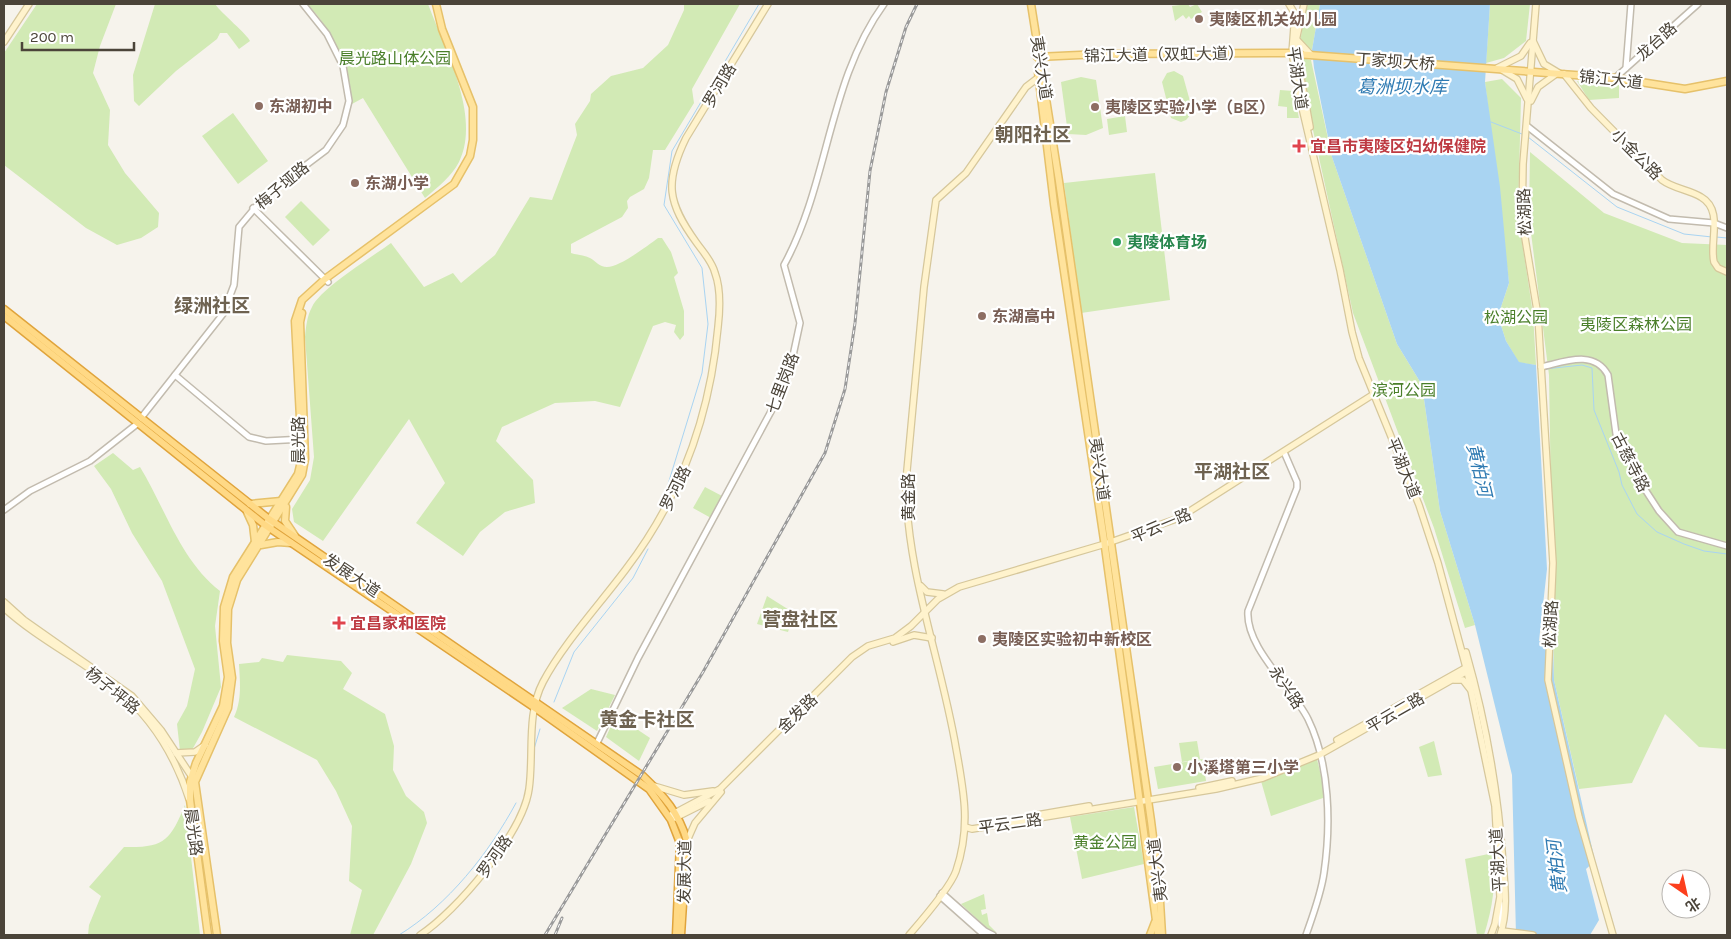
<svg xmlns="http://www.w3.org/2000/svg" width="1731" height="939" viewBox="0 0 1731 939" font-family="Karla,'Noto Sans SC',sans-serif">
  <rect width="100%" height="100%" fill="#f6f3ec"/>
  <g fill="#d2eab5">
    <polygon points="37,4 116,4 100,46 93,73 110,110 108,145 125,173 159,213 158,227 141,238 117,245 86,228 4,165 4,53"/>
    <path d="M155 4H215C221 13 248 35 250 41L239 49 227 33H220L217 39 176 71 139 106 134 101 133 75Z"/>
    <path d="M307 4H428C444 47 482 117 459 162 451 177 438 187 425 198L363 98 352 104C348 66 334 31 307 4Z"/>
    <path d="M684 4H740L692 89 694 103 665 150H653L649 178 644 189 630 197 627 201 628 208 622 217 571 244V253C577 255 584 255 590 258 596 261 599 267 607 267 620 267 647 246 658 238H662L671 252 678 273 674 277 684 311V335L680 340 674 332 676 325 665 322 653 326 620 407 595 401 555 403 502 427 496 441 533 480 535 503 505 512 480 532 463 556 416 523 445 483 409 419 323 541 294 522 292 509 310 480 314 457 305 337C306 327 307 316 312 307 321 288 372 257 391 243L424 287 453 273 461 283 495 255 530 197 552 200 577 135 575 124 590 101 591 94 611 76 643 68 668 45 684 10Z"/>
    <polygon points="1188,4 1190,7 1197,4 1202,12 1191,19 1189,16 1186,19 1183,15 1175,21 1172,6"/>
    <polygon points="1306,4 1320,4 1312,50 1300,43"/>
    <polygon points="1490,4 1530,4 1526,41 1504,58 1486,63"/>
    <polygon points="1302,58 1311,60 1332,157 1397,344 1422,385 1440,511 1475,625 1465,628 1434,528 1353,313 1311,121"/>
    <polygon points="1174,71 1183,76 1193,112 1186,120 1181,122 1171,118 1162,82 1167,73"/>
    <polygon points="1081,77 1096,80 1103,128 1086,135 1068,134 1061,82"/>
    <polygon points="1502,79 1521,98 1518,215 1533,314 1536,365 1519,363 1506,341 1498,316 1509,283 1485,82"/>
    <polygon points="1577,81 1619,85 1619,98 1589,100"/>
    <polygon points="1280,90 1293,91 1299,118 1287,118 1287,107 1278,106"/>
    <polygon points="233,113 268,161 238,184 202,136"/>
    <polygon points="1125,116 1127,132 1109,135 1107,119"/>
    <polygon points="1530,152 1604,213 1682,243 1727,245 1727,749 1699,747 1665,714 1632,783 1579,789 1554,680 1549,375 1529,217"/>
    <polygon points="1155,173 1170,300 1081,313 1064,183"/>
    <polygon points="301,201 330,230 313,246 285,217"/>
    <path d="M113 453 133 470 140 467C165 508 181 561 220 591L215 626 221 687 202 732 192 750 180 751 177 724 187 706 195 669 162 581 132 533 111 489 94 466Z"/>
    <polygon points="705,487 724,497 711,518 693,508"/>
    <polygon points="767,596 794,613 788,632 757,624"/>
    <path d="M287 655 341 661 352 673 343 689 385 714 394 746 393 770 406 796 424 812 427 823 411 864 373 935H350L362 890 349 881 352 826 336 791 317 760 234 717C242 700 240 683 239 664L259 662 262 658 283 662Z"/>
    <polygon points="591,689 615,695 597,731 562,708"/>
    <polygon points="616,715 650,738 639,761 606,737"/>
    <polygon points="1197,741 1200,759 1182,762 1179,743"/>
    <polygon points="1434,741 1442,775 1428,777 1419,747"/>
    <polygon points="1203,759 1206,781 1158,789 1154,767"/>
    <polygon points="1317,759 1323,784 1323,798 1271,816 1261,781"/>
    <path d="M185 805 200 935H88L89 925 101 896 89 887 124 847C164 848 170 841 185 805Z"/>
    <polygon points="1134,807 1144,864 1082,879 1070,817"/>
    <path d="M1493 853C1496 884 1493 906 1484 935H1477L1465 859Z"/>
    <polygon points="984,894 986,909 981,910 982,915 987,913 989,925 997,933 987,928 961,904"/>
  </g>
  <polygon fill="#a9d4f2" points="1320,4 1490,4 1485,82 1500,187 1509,283 1498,316 1506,341 1519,362 1536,365 1547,569 1539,641 1553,644 1554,680 1595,861 1586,869 1599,920 1590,935 1516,935 1512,775 1475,625 1440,511 1422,385 1397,344 1332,157 1314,68 1312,50"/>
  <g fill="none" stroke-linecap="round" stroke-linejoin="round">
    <g stroke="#a9d4f2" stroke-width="1">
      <polyline points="1491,122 1522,134"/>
      <polyline points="1528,137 1617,207 1684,234 1712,237"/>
      <polyline points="1716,237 1727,238"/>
      <polyline points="1545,369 1582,365 1592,368 1594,410 1619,472 1622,485 1637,514 1657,532 1684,544 1704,551 1727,554"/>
      <polyline points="662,504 702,373 708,324 702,268 664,205 672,151 759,4"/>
      <polyline points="554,702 574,652 633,578 648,549"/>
      <polyline points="534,749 540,729"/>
      <path d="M399 935C448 905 489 853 516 803"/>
    </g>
    <g stroke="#c2bbae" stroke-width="8">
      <g id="tertiary">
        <polyline points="1626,68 1631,4"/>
        <polyline points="1615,78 1698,4"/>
        <polyline points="1527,126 1613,194 1669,219 1714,223 1727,228"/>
        <polyline points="253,208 328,282"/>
        <path d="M1541 367C1564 362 1594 349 1608 375L1616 434 1630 453 1635 474 1659 511 1678 532 1727 546"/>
        <polyline points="175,375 249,437 266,441 304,439"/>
        <polyline points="141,418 223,314 234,285 239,227 265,196 326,150 343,125 349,101 343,66 327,34 303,4"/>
        <path d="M1284 452 1297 482V488L1248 611C1245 647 1292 687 1308 719 1330 764 1331 825 1324 873 1321 894 1313 915 1306 935"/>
        <polyline points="4,510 30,491 90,461 137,424"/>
        <path d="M597 743 638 658 782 391 791 365 800 323 784 265C829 183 828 81 884 4"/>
        <polyline points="942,893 985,931 993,935"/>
        <polyline points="940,896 984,935"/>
        <polyline points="1500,903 1501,925"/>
      </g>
    </g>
    <g stroke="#d6c79b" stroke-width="8">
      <g id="secondary">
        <polyline points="1289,4 1295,14 1292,53 1301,103 1340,270 1352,332 1359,358 1419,505 1438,563 1467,671 1495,806 1500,897 1495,924 1491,935"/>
        <polyline points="1304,4 1295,45 1310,127"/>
        <polyline points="1536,4 1523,164 1522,220 1538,316 1553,563 1548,680 1579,817 1613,935"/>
        <polyline points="1296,39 1311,55"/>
        <polyline points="1533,41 1544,64 1559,73"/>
        <polyline points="4,42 29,4"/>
        <polyline points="1497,68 1521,56 1530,43"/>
        <polyline points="1502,70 1517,79 1527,99"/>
        <path d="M1564 74 1591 108 1662 180C1674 189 1688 189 1701 197 1724 210 1709 242 1714 262L1718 268 1727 272"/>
        <polyline points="1531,101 1538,87 1556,74"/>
        <polyline points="921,586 927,592 943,594"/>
        <polyline points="4,602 24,620 132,696 161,730 194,780"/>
        <path d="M4 608C38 639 80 659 116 688 152 718 175 755 189 799"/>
        <polyline points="893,642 914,635 932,638"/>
        <path d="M1466 652C1486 722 1498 790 1503 863 1505 886 1508 913 1500 935"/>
        <polyline points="1454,680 1463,680 1470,689"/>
        <polyline points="1337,740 1469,666"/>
        <polyline points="176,753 195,752 205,745"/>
        <polyline points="654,786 684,795 713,791"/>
        <polyline points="1199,788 1232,781"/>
        <polyline points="671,815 720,789 852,657 868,646 895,638 911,626 938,599 959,587 1105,544 1179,518 1377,392"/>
        <polyline points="1031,816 1089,806"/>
        <polyline points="675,818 709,801"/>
        <polyline points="965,827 972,829 1216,789 1263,778 1319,755 1469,670"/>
        <polyline points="687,841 695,823 721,792"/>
        <polyline points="1502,931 1533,935"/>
        <path d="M420 935C456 912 523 833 529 789 534 755 526 714 543 682 563 644 600 604 626 569 681 497 710 416 718 327 720 310 721 289 715 273 712 261 703 252 696 242 668 203 664 183 686 138L768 4"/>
        <path d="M909 935C922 920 950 888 956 871 971 827 964 792 956 748 941 659 906 572 906 481L924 287 936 200 966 173 1026 87 1039 77"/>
      </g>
    </g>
    <g stroke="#e6c16a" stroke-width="9">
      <g id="primary">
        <polyline points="1031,4 1059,181 1151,821 1159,885 1162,935"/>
        <polyline points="1296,54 1615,78 1685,89 1727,81"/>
        <polyline points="1037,57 1101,54 1292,53"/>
        <polyline points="1038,72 1054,204 1105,547 1158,935"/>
        <polyline points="250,504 281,501"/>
        <polyline points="286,507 285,521 295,536"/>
        <polyline points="247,512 253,525 255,542"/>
        <polyline points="261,545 278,542 291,543"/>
        <polyline points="208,935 190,800 190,782 196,763 223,706 228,677 223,641 224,607 233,577 298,474 302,457 295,321 302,300 325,279 454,184 470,156 473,140 473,107 442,29 436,4"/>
        <polyline points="217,935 195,782 228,708 232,678 227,643 228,609 237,580 302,475 305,459 300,322 302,313"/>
        <polyline points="1150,935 1155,922"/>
      </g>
    </g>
    <g stroke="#e0a43c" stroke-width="9">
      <g id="trunk">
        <path d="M4 309 269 519 643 776C664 796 679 813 687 841L681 935"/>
        <polyline points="4,316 265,525 535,708 649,789 671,820 680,843 676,935"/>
      </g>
    </g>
    <use href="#tertiary" stroke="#fff" stroke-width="5"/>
    <use href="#secondary" stroke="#fff3cd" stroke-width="5.5"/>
    <use href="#primary" stroke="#ffe39c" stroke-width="6"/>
    <use href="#trunk" stroke="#ffd985" stroke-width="6"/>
    <g stroke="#9a9a9a" stroke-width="3">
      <g id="rail">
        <polyline points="545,935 703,672 825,453 845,389 855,323 870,171 886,92 906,27 917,4"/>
        <polyline points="555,935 562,918"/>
      </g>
    </g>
    <use href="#rail" stroke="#fff" stroke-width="1" stroke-dasharray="4" stroke-linecap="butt"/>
  </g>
  <g fill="#8d6e63" stroke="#fff" stroke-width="2">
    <circle cx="1199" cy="19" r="5"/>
    <circle cx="259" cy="106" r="5"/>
    <circle cx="1095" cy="107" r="5"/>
    <circle cx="355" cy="183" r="5"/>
    <circle cx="982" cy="316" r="5"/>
    <circle cx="982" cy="639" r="5"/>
    <circle cx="1177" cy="767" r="5"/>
  </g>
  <g fill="#e0444e" stroke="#fff" stroke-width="2">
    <path d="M1296.5 138.5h5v5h5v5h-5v5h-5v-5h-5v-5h5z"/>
    <path d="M336.5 615.5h5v5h5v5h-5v5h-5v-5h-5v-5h5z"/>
  </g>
  <circle fill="#2e9e5b" stroke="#fff" stroke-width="2" cx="1117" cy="242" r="5"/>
  <g text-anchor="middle" stroke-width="4.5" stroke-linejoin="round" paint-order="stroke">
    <g font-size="16" font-weight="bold" fill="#785e54" stroke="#fff" text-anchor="start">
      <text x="1209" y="25">夷陵区机关幼儿园</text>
      <text x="269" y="112">东湖初中</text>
      <text x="1105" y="113">夷陵区实验小学（B区）</text>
      <text x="365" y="189">东湖小学</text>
      <text x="992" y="322">东湖高中</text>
      <text x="992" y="645">夷陵区实验初中新校区</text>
      <text x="1187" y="773">小溪塔第三小学</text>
    </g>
    <g font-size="16" fill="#4b4439" stroke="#fff">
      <text transform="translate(1656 41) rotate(-42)" y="6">龙台路</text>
      <text transform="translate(1164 54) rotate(-1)" y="6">锦江大道（双虹大道）</text>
      <text transform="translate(1395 61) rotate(4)" y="6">丁家坝大桥</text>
      <text transform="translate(1042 68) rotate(81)" y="6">夷兴大道</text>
      <text transform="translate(1298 78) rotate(82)" y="6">平湖大道</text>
      <text transform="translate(1611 79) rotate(6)" y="6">锦江大道</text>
      <text transform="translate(719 85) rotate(-59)" y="6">罗河路</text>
      <text transform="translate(1637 154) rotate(45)" y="6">小金公路</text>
      <text transform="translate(282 185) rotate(-40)" y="6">梅子垭路</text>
      <text transform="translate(1524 212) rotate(-92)" y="6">松湖路</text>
      <text transform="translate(782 383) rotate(-69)" y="6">七里岗路</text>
      <text transform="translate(298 440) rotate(-90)" y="6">晨光路</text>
      <text transform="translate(1631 462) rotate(63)" y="6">古慈寺路</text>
      <text transform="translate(1404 468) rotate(68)" y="6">平湖大道</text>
      <text transform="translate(1100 469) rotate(82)" y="6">夷兴大道</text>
      <text transform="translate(675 488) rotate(-64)" y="6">罗河路</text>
      <text transform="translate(908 497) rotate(-90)" y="6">黄金路</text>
      <text transform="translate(1161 525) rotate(-23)" y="6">平云一路</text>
      <text transform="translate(352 575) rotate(34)" y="6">发展大道</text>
      <text transform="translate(1550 624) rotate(-87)" y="6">松湖路</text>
      <text transform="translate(1287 687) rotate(56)" y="6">永兴路</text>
      <text transform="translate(113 690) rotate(39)" y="6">杨子坪路</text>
      <text transform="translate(1395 712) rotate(-30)" y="6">平云二路</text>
      <text transform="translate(797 713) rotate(-44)" y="6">金发路</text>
      <text transform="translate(1010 823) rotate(-8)" y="6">平云二路</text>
      <text transform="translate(194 832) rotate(82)" y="6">晨光路</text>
      <text transform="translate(494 856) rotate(-55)" y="6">罗河路</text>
      <text transform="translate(1497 860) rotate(-93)" y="6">平湖大道</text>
      <text transform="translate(1157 870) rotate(-97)" y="6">夷兴大道</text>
      <text transform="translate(684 872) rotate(-89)" y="6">发展大道</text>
    </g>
    <g font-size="16" fill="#4a7f2a" stroke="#fff">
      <text x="395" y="64">晨光路山体公园</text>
      <text x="1516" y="323">松湖公园</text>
      <text x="1636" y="330">夷陵区森林公园</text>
      <text x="1404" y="396">滨河公园</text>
      <text x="1105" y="848">黄金公园</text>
    </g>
    <g font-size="16" font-weight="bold" fill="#be3a42" stroke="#fff" text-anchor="start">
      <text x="1310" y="152">宜昌市夷陵区妇幼保健院</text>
      <text x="350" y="629">宜昌家和医院</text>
    </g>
    <g font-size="16" font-weight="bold" fill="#27864d" stroke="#fff" text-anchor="start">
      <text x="1127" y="248">夷陵体育场</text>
    </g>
    <g font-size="18" font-style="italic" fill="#2e7ab2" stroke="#fff">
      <text x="1402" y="93">葛洲坝水库</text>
      <text transform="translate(1479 470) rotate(77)" y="6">黄柏河</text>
      <text transform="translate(1557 867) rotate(-97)" y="6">黄柏河</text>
    </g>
    <g font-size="19" font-weight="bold" fill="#6e6250" stroke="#fff">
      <text x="1033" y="141">朝阳社区</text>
      <text x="212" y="312">绿洲社区</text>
      <text x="1232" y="478">平湖社区</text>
      <text x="800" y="626">营盘社区</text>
      <text x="647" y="726">黄金卡社区</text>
    </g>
  </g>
  <rect width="1731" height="939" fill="none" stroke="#4b4439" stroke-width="10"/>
  <g transform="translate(1686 894) rotate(146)"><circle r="24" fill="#ffffff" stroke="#b7b4b0"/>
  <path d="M0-4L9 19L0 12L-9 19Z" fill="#fc3f1d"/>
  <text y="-8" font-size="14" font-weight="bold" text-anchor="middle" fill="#4b4439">北</text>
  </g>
  <path d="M22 42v8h112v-8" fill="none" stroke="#4b4439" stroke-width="2.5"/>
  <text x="30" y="42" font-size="15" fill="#4b4439" stroke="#ffffff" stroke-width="4" paint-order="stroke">200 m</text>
</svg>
